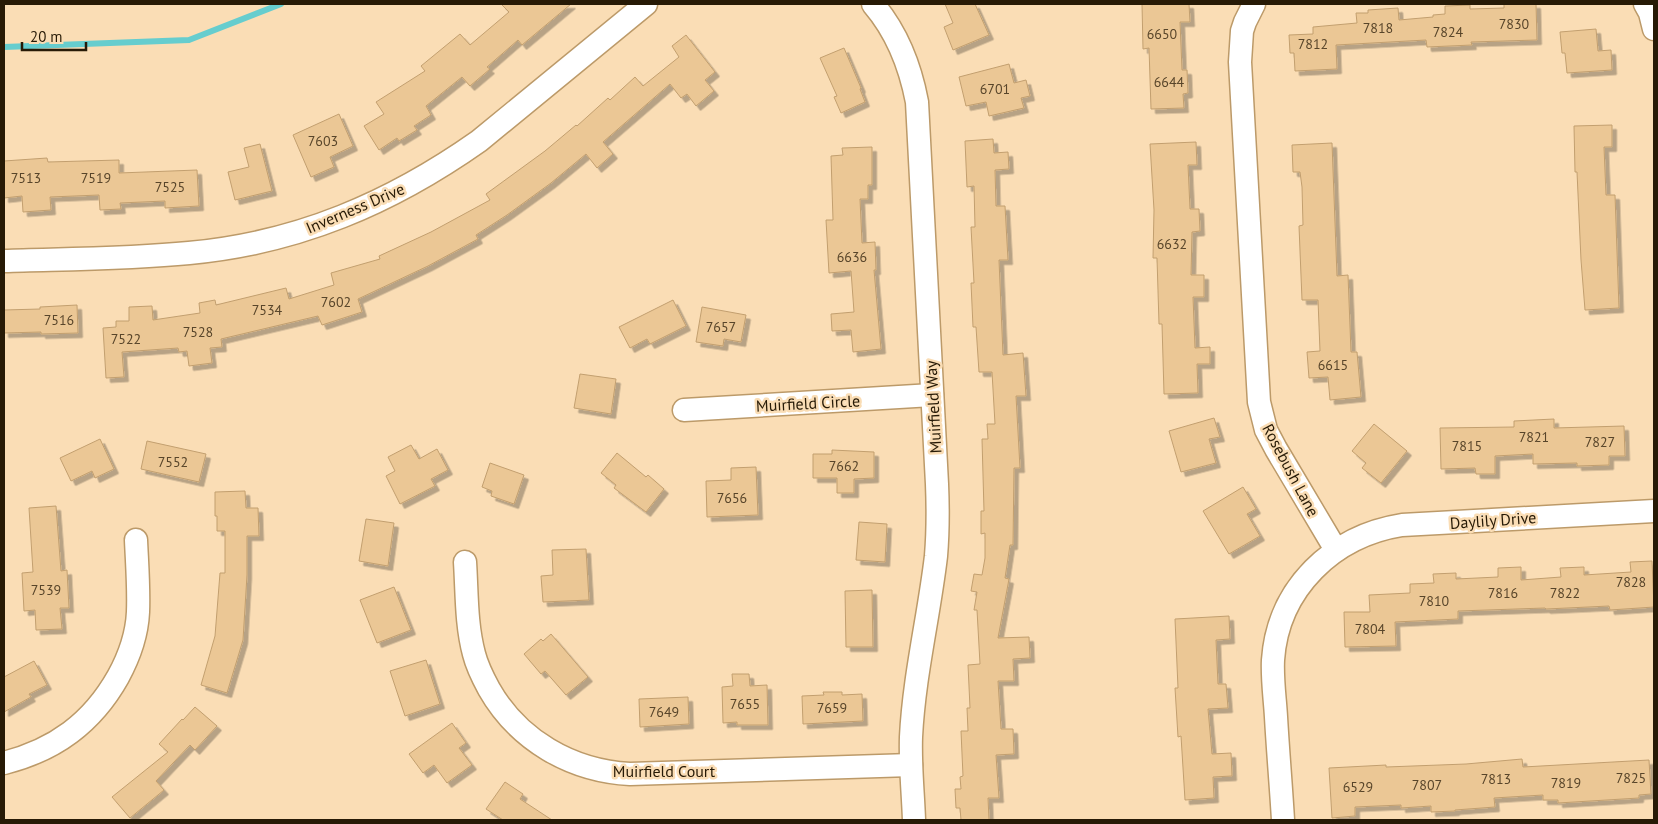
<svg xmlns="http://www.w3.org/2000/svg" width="1658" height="824" viewBox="0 0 1658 824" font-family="'PT Sans',sans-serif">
  <defs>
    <filter id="shadow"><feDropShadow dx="4.5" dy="4.5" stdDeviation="0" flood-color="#0004"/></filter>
  </defs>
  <rect width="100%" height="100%" fill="#faddb5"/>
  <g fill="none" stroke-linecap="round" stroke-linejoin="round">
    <polyline stroke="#66cdce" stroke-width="6" points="4,47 189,40 281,4"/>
  </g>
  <g fill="#ebc795" stroke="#c29f6f" filter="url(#shadow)">
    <polygon points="501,4 571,4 522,45 518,40 487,67 490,69 470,86 462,77 426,106 431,115 414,126 417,130 399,141 397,138 379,150 364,126 384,114 376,102 425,71 421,66 460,34 470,45 509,12"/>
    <polygon points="945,4 975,4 989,35 953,50 944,27 953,23"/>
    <polygon points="1142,4 1189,4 1190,22 1180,22 1182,70 1187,70 1188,93 1183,94 1184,108 1151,109 1149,48 1143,49"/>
    <polygon points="1504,4 1536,4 1537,40 1471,42 1472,45 1427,47 1426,40 1336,45 1337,69 1295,71 1294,53 1290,53 1289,35 1313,34 1313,27 1357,23 1356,13 1368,13 1368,10 1398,8 1399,20 1433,17 1433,15 1445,14 1445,6 1470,5 1470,9 1504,8"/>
    <polygon points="1596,29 1598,51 1611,50 1612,70 1567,73 1565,53 1562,53 1560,32"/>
    <polygon points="686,35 715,72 705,80 714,91 696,106 687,94 681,98 670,84 603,142 613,154 597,168 586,154 551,183 507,215 476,235 478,239 428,266 358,299 362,312 322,325 318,316 221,339 222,347 210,348 212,363 189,366 187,351 179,352 178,348 122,352 124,377 106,378 103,328 116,327 116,321 129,321 129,307 152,306 153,320 200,313 199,303 215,300 216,305 286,288 289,299 334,285 331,273 380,259 379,256 431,232 490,200 486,194 545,151 576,125 577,126 608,98 610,100 635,77 643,86 679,57 672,46"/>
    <polygon points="844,48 861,88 860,89 865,102 841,113 834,97 837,96 820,58"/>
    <polygon points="1009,64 1014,83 1026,80 1030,96 1021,98 1024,108 989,116 986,102 966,106 959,77"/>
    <polygon points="339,114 353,146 330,157 334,167 311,177 293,135"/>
    <polygon points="1612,125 1612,147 1604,147 1606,195 1615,195 1619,308 1585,310 1581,260 1577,172 1575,172 1574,126"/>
    <polygon points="993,139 994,153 1008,152 1009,169 995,170 996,206 1005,206 1008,260 999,260 1003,355 1023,353 1026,396 1016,396 1020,468 1014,468 1013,545 1010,545 1005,578 1009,579 998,638 1029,637 1030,658 1013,659 1014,681 998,681 1001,729 1013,729 1014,754 996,755 999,798 988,798 989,820 961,820 960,808 956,808 955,789 961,789 960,777 963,776 961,731 968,731 967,708 970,708 968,665 980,664 977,610 974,610 977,592 971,591 974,574 982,575 985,558 985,533 981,534 981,511 984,511 982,439 988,439 987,424 995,424 992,372 979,372 976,327 973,327 971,283 974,283 971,227 975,227 974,186 967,187 965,141"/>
    <polygon points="1196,142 1197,165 1188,165 1190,209 1199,209 1200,231 1192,232 1191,275 1204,275 1204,297 1193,297 1195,348 1210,347 1210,364 1197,364 1198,393 1164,394 1162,324 1159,324 1157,258 1153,258 1154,210 1150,144"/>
    <polygon points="1332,143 1337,276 1348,275 1351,352 1357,352 1361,397 1330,400 1328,377 1309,378 1307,352 1320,351 1318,300 1302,300 1299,226 1303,225 1302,187 1300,172 1293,172 1292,145"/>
    <polygon points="260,144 272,191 235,200 228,172 249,167 244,148"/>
    <polygon points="872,147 872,185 868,185 868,199 860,199 862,243 875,242 876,270 874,270 881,349 853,352 851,330 832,331 831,314 854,312 851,271 829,273 826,220 833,220 831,156 843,155 842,148"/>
    <polygon points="47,158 48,162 119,160 119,173 197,170 199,206 165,208 165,201 120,203 121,209 100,210 99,195 50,197 51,210 23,212 22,196 4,198 4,161"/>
    <polygon points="673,300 686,326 650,344 647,339 630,348 619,327"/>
    <polygon points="77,305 78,333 41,334 41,332 4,333 4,310 40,309 40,307"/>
    <polygon points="702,307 746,315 741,342 724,339 723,346 696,342"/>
    <polygon points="580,374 616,379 611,414 574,408"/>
    <polygon points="1214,418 1220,437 1209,439 1216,463 1181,472 1169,431"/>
    <polygon points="1554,419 1554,428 1624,426 1625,456 1609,456 1609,465 1577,466 1577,463 1533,464 1533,454 1495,456 1495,474 1476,474 1475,468 1441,469 1440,428 1514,427 1514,421"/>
    <polygon points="1374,424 1407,451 1381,483 1362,468 1366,463 1352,451"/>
    <polygon points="100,439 114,469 95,478 92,471 71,481 60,458"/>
    <polygon points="147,441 206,454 199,482 141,469"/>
    <polygon points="411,445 419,459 437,449 448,470 431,479 435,486 400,504 386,476 395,471 388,457"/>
    <polygon points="832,450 874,452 874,478 854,479 854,493 837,493 837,478 813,478 813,454 832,454"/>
    <polygon points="617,453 646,477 648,475 664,489 646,512 614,488 616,485 601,473"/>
    <polygon points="490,463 524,475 514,504 491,496 492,491 482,487"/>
    <polygon points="756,467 758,515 707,517 706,481 731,480 731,468"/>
    <polygon points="1243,487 1256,509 1247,514 1260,536 1229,554 1203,511"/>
    <polygon points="245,491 246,508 258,508 259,536 247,536 247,575 243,640 227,693 201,685 215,636 220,573 225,573 225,531 217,531 217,516 215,516 215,492"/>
    <polygon points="56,506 61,571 67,570 69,608 60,608 62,629 36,630 35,610 24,611 22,573 33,572 29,508"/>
    <polygon points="366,519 394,523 388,566 359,561"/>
    <polygon points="859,522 887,524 885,562 856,560"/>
    <polygon points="586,549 589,600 543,602 541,576 553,575 552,550"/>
    <polygon points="1652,561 1654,607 1610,610 1609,606 1546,609 1545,608 1458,611 1458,619 1395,622 1396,646 1345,647 1344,612 1370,612 1369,595 1410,593 1410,584 1434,583 1433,574 1456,573 1456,579 1498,577 1498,568 1521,567 1521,580 1561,577 1560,568 1584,567 1584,575 1631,572 1630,562"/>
    <polygon points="394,587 411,630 377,643 360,600"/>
    <polygon points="872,590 873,647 846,647 845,591"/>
    <polygon points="1229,616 1230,639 1216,640 1218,684 1226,684 1228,708 1208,709 1212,754 1231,753 1232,776 1213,777 1214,798 1185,800 1181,736 1178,737 1175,688 1178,688 1175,619"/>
    <polygon points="551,634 588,677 566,695 545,671 541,674 524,654 541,639 543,641"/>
    <polygon points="426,660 440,704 405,716 390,671"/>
    <polygon points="34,661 47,685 29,694 31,697 4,712 4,677"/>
    <polygon points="732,674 749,674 750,686 767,685 768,725 737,725 737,722 723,723 722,687 733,686"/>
    <polygon points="823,692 842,692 842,695 862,694 863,721 803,724 802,696 824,695"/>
    <polygon points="688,697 689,724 640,727 639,699"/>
    <polygon points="195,707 217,726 195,750 190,745 156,781 164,790 130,818 112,797 168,752 159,744 182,719 183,720"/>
    <polygon points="452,723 466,743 459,748 472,765 447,783 434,765 423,773 409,754"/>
    <polygon points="1522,759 1523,767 1649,760 1651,794 1639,795 1639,798 1558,803 1558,800 1543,800 1543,795 1494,798 1495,807 1455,810 1455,811 1431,812 1431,806 1401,808 1401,805 1355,807 1355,816 1332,818 1329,768 1386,765 1386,767 1466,764"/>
    <polygon points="505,782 523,794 520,799 552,820 503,820 486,809"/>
  </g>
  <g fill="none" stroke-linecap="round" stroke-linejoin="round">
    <g stroke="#bc9a69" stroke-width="25">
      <g id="street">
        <path d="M873 4C897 32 910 65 917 102L937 484C938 508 938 532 936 556 929 616 914 676 911 737 910 765 913 792 914 820"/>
        <polyline points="1254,4 1245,22 1242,31 1240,62 1259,402 1266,430 1276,449 1336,550"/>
        <polyline points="1645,4 1650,13 1654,29"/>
        <path d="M4 261C65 259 128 259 189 253 298 243 391 203 479 141L646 4"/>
        <polyline points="684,410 932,395"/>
        <path d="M465 562C467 593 466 624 474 654 477 666 483 678 489 689 518 740 571 771 630 774L911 765"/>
        <path d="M4 763C55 750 92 723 118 677 129 657 137 634 138 612 139 588 137 563 136 540"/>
        <path d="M1283 820C1281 786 1278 752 1276 717 1275 699 1272 679 1273 660 1278 588 1333 536 1402 525L1654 511"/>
      </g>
    </g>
    <use href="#street" stroke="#fff" stroke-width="22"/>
  </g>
  <g text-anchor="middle" stroke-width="5" stroke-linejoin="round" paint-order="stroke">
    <g font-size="14" fill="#58452a">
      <text x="1514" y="29">7830</text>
      <text x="1378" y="33">7818</text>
      <text x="1448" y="37">7824</text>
      <text x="1162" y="39">6650</text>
      <text x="1313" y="49">7812</text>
      <text x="1169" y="87">6644</text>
      <text x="995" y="94">6701</text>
      <text x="323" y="146">7603</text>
      <text x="26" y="183">7513</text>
      <text x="96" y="183">7519</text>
      <text x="170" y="192">7525</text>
      <text x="1172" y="249">6632</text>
      <text x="852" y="262">6636</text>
      <text x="336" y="307">7602</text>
      <text x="267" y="315">7534</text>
      <text x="59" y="325">7516</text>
      <text x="721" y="332">7657</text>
      <text x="198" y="337">7528</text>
      <text x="126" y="344">7522</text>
      <text x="1333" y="370">6615</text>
      <text x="1534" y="442">7821</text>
      <text x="1600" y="447">7827</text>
      <text x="1467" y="451">7815</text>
      <text x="173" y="467">7552</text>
      <text x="844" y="471">7662</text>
      <text x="732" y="503">7656</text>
      <text x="1631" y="587">7828</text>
      <text x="46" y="595">7539</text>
      <text x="1503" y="598">7816</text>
      <text x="1565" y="598">7822</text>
      <text x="1434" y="606">7810</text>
      <text x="1370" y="634">7804</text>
      <text x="745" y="709">7655</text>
      <text x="832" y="713">7659</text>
      <text x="664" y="717">7649</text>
      <text x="1631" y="783">7825</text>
      <text x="1496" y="784">7813</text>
      <text x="1566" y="788">7819</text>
      <text x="1427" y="790">7807</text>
      <text x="1358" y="792">6529</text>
    </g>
    <g font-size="16" fill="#271a06" stroke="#faddb5">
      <text transform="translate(355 208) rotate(-23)" y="6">Inverness Drive</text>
      <text transform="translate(808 403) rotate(-3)" y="6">Muirfield Circle</text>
      <text transform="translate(933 407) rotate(-93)" y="6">Muirfield Way</text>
      <text transform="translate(1291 470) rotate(62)" y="6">Rosebush Lane</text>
      <text transform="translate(1493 520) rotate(-4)" y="6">Daylily Drive</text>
      <text x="664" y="777">Muirfield Court</text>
    </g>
  </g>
  <rect width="1658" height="824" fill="none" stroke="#271a06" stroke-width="10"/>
  <path d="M22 42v8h64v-8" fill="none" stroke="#271a06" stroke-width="2.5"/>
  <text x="30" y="42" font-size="15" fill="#271a06" stroke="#faddb5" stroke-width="4" paint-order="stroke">20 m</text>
</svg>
